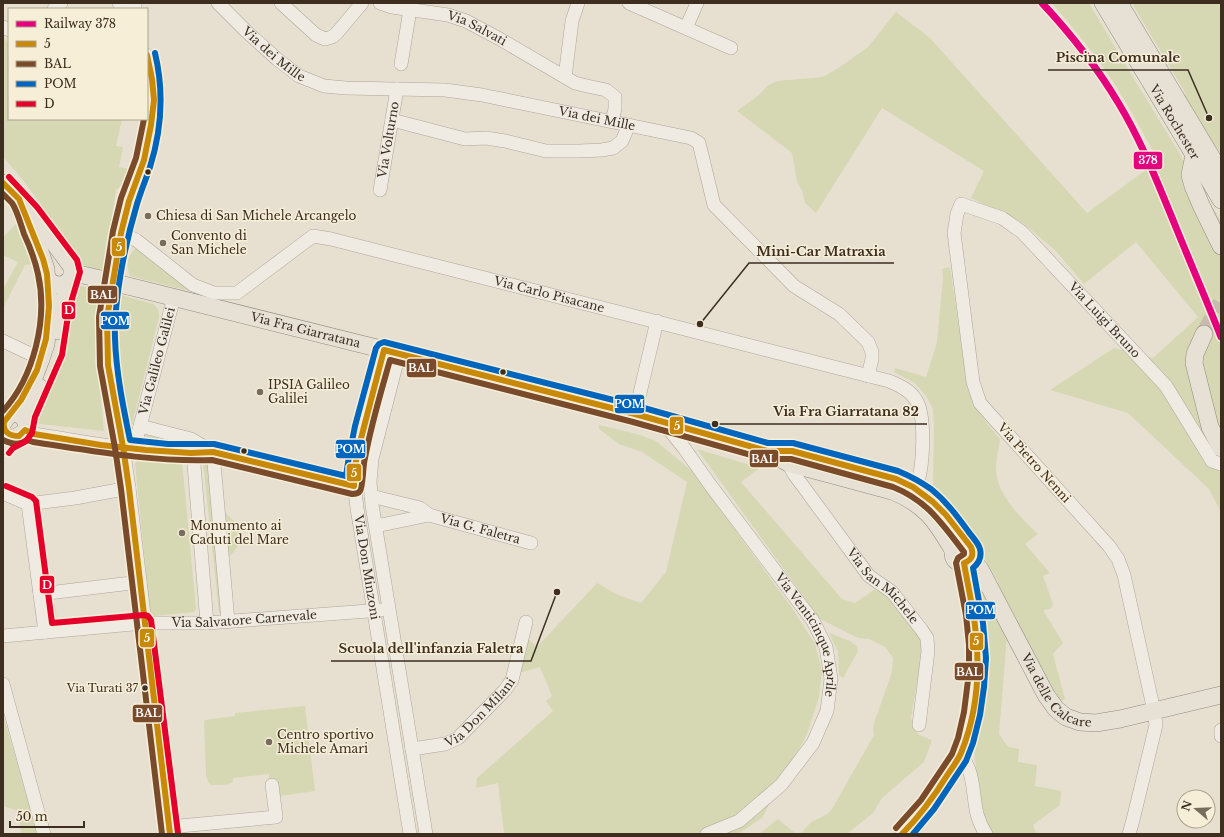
<svg xmlns="http://www.w3.org/2000/svg" width="1224" height="837" viewBox="0 0 1224 837" font-family="'Libre Baskerville',serif">
  <rect width="100%" height="100%" fill="#e7e0d1"/>
  <g fill="#d6d7b3">
    <path d="M1052 3H1089L1134 79 1221 221V512L1209 489 1128 413 1050 390 1114 348 1153 358 1198 317 1136 242 1084 284 1056 251 1024 224 971 198 984 171 882 108 816 213 805 203 802 190 797 182 792 153 737 111 759 95 767 86 777 81 823 77 840 67 868 47 896 12 930 38 1087 213 1158 161C1146 137 1133 114 1119 91 1100 59 1075 31 1052 3Z"/>
    <polygon points="1132,3 1221,3 1221,154 1212,141 1211,142 1184,95 1186,94"/>
    <path d="M3 37 9 43V119H122L116 146 123 147 119 167 134 170 133 175 116 190 104 271C95 269 84 267 78 261 66 250 59 234 51 220 36 196 22 178 3 157Z"/>
    <polygon points="17,223 27,243 35,264 25,265 3,308 3,289 18,262 3,255 3,237"/>
    <path d="M138 246 197 293 130 276C125 264 128 255 138 246Z"/>
    <path d="M950 267 968 390C976 411 986 422 1000 439 999 448 996 457 996 467 995 493 1021 518 1038 534L1025 544 1050 573 1043 576 1053 604 1051 609 1043 610 1063 643 1053 654 1065 699 1057 703 998 591V582L976 543 957 515 941 499 933 486 934 424 933 409 926 396 915 383 894 372 895 368 926 377 937 342 943 277 942 269Z"/>
    <path d="M78 286H81L100 290 96 330 97 360 104 431 40 424 37 422C35 412 52 389 57 378 69 351 70 320 75 291Z"/>
    <path d="M121 295 153 304C158 308 159 311 159 317L131 429H129L126 426 122 394 117 344Z"/>
    <polygon points="599,425 637,434 656,441 692,471 792,608 815,644 822,671 819,697 807,734 762,818 738,834 504,834 498,783 476,788 477,778 553,711 546,701 552,696 540,667 519,673 526,637 537,647 597,583 618,595 641,603 666,572 687,482 642,452 619,444 599,429"/>
    <polygon points="146,435 198,447 143,446"/>
    <polygon points="697,449 760,468 741,482 842,599 855,603 874,590 887,593 919,636 923,647 911,718 915,730 919,735 932,740 924,762 882,798 873,813 847,834 800,834 811,822 826,815 832,809 874,735 873,726 892,672 893,658 885,647 869,639 858,638 820,619"/>
    <polygon points="179,457 182,461 196,609 194,612 154,616 150,612 135,464 139,459"/>
    <polygon points="208,461 224,612 219,613 203,462"/>
    <polygon points="225,513 240,526 241,542 228,559"/>
    <polygon points="976,575 1007,636 999,734 1008,747 1019,749 1018,762 1037,765 1035,786 1061,791 1060,805 1033,825 1037,834 992,834 982,814 974,751 975,733 984,683 985,654 981,618 972,576"/>
    <polygon points="55,604 57,621 50,622 48,605"/>
    <polygon points="829,633 850,641 857,646 858,651 843,678 839,675 838,652"/>
    <path d="M305 706 315 791 280 796 277 780H269V774L233 778V782C227 786 218 785 211 785L208 781 206 776 204 722 205 720 235 716V713Z"/>
    <polygon points="3,715 35,825 38,834 21,834 18,811 3,806"/>
    <polygon points="778,819 796,834 759,834"/>
  </g>
  <g fill="none" stroke-linecap="round" stroke-linejoin="round">
    <polyline stroke="#c5bcae" stroke-width="17" stroke-dasharray="17 8" stroke-linecap="butt" points="1204,334 1221,303"/>
    <g stroke="#ada599" stroke-width="14">
      <g id="minor">
        <polyline points="119,3 124,9"/>
        <polyline points="135,3 135,9"/>
        <path id="s1" d="M218 3 247 32 277 59 299 76 324 86 346 88 445 90 482 95 691 138 699 143 714 205 794 286 839 314 868 342 872 352V359L868 376"/>
        <polyline points="281,3 316,35 325,39 332,37 336,34 362,3"/>
        <path id="s2" d="M380 3 392 7 448 15 466 21 498 38 575 83 587 86 606 90 615 97V109L612 121"/>
        <polyline points="629,3 731,48"/>
        <polyline points="54,9 61,3"/>
        <polyline points="3,27 9,30"/>
        <polyline points="686,28 697,3"/>
        <polyline points="147,55 152,79 154,100 151,125 144,160 129,201 121,233 109,301 107,318 107,349 108,365 123,447 129,488 170,834"/>
        <polyline points="401,64 410,10"/>
        <polyline points="565,77 572,21 578,3"/>
        <polyline points="392,120 465,139 486,138 505,141 546,151 580,151 602,150 613,148 622,141 629,125"/>
        <path id="s3" d="M380 190 397 89"/>
        <path id="s4" d="M121 233 136 240 193 285 214 293H237L313 236 331 239 889 381C899 385 910 390 916 400 926 415 924 472 915 488"/>
        <polyline points="3,341 41,359"/>
        <path id="s5" d="M384 350 373 388 357 455 354 482 357 508 410 834"/>
        <polyline points="399,354 372,459 370,482 372,505 426,834"/>
        <polyline points="635,414 657,321"/>
        <path id="s6" d="M663 422 684 448 711 486 813 621 826 647 831 679 827 711 813 743 781 785 739 821 707 834"/>
        <polyline points="140,426 191,439 213,452"/>
        <path d="M25 430 34 434C93 443 153 456 213 452L354 486"/>
        <path id="s7" d="M134 449 174 297"/>
        <polyline points="213,452 228,621"/>
        <polyline points="193,453 207,623"/>
        <path id="s8" d="M788 463 794 474 869 576 892 592 921 629 927 638 928 651 919 725"/>
        <polyline points="3,493 28,504 75,498 129,488"/>
        <path id="s9" d="M371 496 420 508 429 515 531 543"/>
        <polyline points="28,504 45,632"/>
        <polyline points="376,526 429,515"/>
        <polyline points="40,594 140,582"/>
        <path id="s10" d="M3 636 144 623H207L382 610"/>
        <polyline points="3,684 44,834"/>
        <polyline points="1221,730 1221,736"/>
        <path id="s11" d="M412 749 445 744 458 738 505 690 512 680 526 622"/>
        <path d="M960 754C975 772 972 792 977 814 979 821 982 828 986 834"/>
        <polyline points="169,827 276,817 272,785"/>
        <path d="M902 834C921 816 936 794 950 771 954 765 958 759 961 753 973 719 980 681 977 645 976 617 968 590 964 563"/>
        <path id="s12" d="M1129 834 1133 820 1156 725 1154 711 1124 575 1118 559 1109 546 996 421 980 403 973 382 954 233 957 214 961 204 1002 218 1022 232 1166 386 1212 461 1221 464"/>
      </g>
    </g>
    <g stroke="#928b80" stroke-width="18">
      <g id="major">
        <path id="s13" d="M1103 3 1221 200"/>
        <polyline points="1119,3 1221,173"/>
        <polyline points="1199,152 1194,155 1190,175 1193,186 1201,205 1221,246"/>
        <path d="M3 183 31 212 72 267V277C65 287 54 288 47 278"/>
        <polyline points="72,274 79,274 100,279"/>
        <path id="s14" d="M128 286 429 361 635 414 767 451H792L896 479C921 489 935 501 952 523 958 531 964 540 971 547 979 565 954 569 953 554 953 550 954 547 956 545 960 542 964 542 968 544"/>
        <polyline points="58,331 61,307 69,281"/>
        <polyline points="1204,334 1195,354 1194,363 1210,427 1221,448"/>
        <polyline points="26,421 27,415 39,387"/>
        <polyline points="3,423 22,397 35,375 41,359 46,344 49,319 46,269 34,234 19,199"/>
        <path d="M3 446C7 443 11 439 16 437 22 434 28 431 26 423 25 418 22 415 17 414"/>
        <path d="M769 452 788 463 892 491C925 504 936 521 953 550"/>
        <path id="s15" d="M971 559 980 569 1046 695 1056 709 1066 717 1080 722 1096 723 1120 719 1221 695"/>
      </g>
    </g>
    <use href="#minor" stroke="#efebe3" stroke-width="13"/>
    <use href="#major" stroke="#e6e1d4" stroke-width="17"/>
    <g stroke="#928b80" stroke-width="18" stroke-linecap="butt">
      <polyline id="major-bridge" points="100,279 128,286"/>
    </g>
    <use href="#major-bridge" stroke="#e6e1d4" stroke-width="17"/>
    <g stroke="#f7eed8" stroke-width="9">
      <g id="bus-1">
        <polyline points="147,55 152,79 154,100 151,125 144,160 129,201 121,233 107,318 108,365 123,447 129,488 170,834"/>
        <path d="M3 183 19 199 43 259 47 274 49 306 46 339 37 370 21 400 4 422C2 432 10 436 19 436L25 430 34 434 101 445 146 450 191 453 213 452 354 486V472L358 450 384 350 635 414 767 451H792L896 479 913 487 933 502 946 515 971 547C974 555 972 560 964 563 968 587 974 611 976 635 980 674 976 716 961 753 958 760 953 767 948 774 935 795 920 816 902 834"/>
      </g>
    </g>
    <g stroke="#f7eed8" stroke-width="9">
      <g id="bus-2">
        <polyline points="144,119 136,158 121,198 113,231 99,317 100,366 115,448 121,489 162,834"/>
        <path d="M3 194C6 197 9 200 12 203 17 210 21 225 24 234 30 247 35 260 38 274 48 319 34 377 3 411"/>
        <path d="M3 440C11 444 20 446 27 440L33 442C93 451 151 462 212 460L352 494C355 494 358 494 360 491 363 488 363 464 365 458 371 425 381 392 390 360L633 422 765 459H791L893 487C928 501 942 524 964 552V554L958 558 956 563 966 615 969 645V672L964 712 958 738 952 754 921 800 896 828"/>
      </g>
    </g>
    <g stroke="#f7eed8" stroke-width="9">
      <path id="bus-3" d="M155 53C164 91 162 129 150 167 146 179 141 191 137 204 131 224 126 245 122 266 118 289 114 314 115 338 116 372 123 406 130 440L168 444H214L346 476 349 456 355 426 376 348 379 344 384 342 637 406 768 443H793L898 471C910 476 921 482 931 489 946 501 957 516 968 531 972 537 978 542 980 549 982 557 979 563 973 568L983 623 986 658 984 687 980 715 973 743 966 761 934 809 913 834"/>
    </g>
    <g stroke="#f7eed8" stroke-width="9">
      <g id="bus-4">
        <polyline points="9,453 13,448 26,441 32,433 35,417 62,355 69,309 80,272 77,260 37,207 9,177"/>
        <polyline points="6,486 32,497 36,501 52,623 144,615 148,616 151,620 178,833"/>
      </g>
    </g>
    <use href="#bus-1" stroke="#c88808" stroke-width="6"/>
    <use href="#bus-2" stroke="#7a4b2a" stroke-width="6"/>
    <use href="#bus-3" stroke="#0065bd" stroke-width="6"/>
    <use href="#bus-4" stroke="#e4002b" stroke-width="6"/>
    <g stroke="#f7eed8" stroke-width="10">
      <path id="rail-1" d="M1042 3C1071 34 1097 67 1119 104 1142 142 1158 184 1175 225 1190 262 1206 299 1221 337"/>
    </g>
    <use href="#rail-1" stroke="#e5007d" stroke-width="7"/>
  </g>
  <g fill="#3d2e20" stroke="#f7eed8" stroke-width="1.5">
    <circle cx="148" cy="172" r="3.5"/>
    <circle cx="503" cy="372" r="3.5"/>
    <circle cx="244" cy="451" r="3.5"/>
    <circle cx="145" cy="688" r="3.5"/>
  </g>
  <g fill="#786c5e" stroke="#f7eed8" stroke-width="1.5">
    <circle cx="148" cy="216" r="4"/>
    <circle cx="163" cy="243" r="4"/>
    <circle cx="260" cy="392" r="4"/>
    <circle cx="182" cy="533" r="4"/>
    <circle cx="269" cy="742" r="4"/>
  </g>
  <g text-anchor="middle" stroke-width="3" stroke-linejoin="round" paint-order="stroke">
    <g font-size="11" fill="#3d2e20" stroke="#f7eed8" text-anchor="end">
      <text x="138" y="692">Via Turati 37</text>
    </g>
    <g font-size="12" fill="#3d2e20" stroke="#f7eed8">
      <text dy="4" stroke="none"><textPath href="#s2" startOffset="101">Via Salvati</textPath></text>
      <text dy="4" stroke="none"><textPath href="#s1" startOffset="76">Via dei Mille</textPath></text>
      <text dy="4" stroke="none"><textPath href="#s1" startOffset="412">Via dei Mille</textPath></text>
      <text dy="4" stroke="none"><textPath href="#s13" startOffset="139">Via Rochester</textPath></text>
      <text dy="4" stroke="none"><textPath href="#s3" startOffset="51">Via Volturno</textPath></text>
      <text dy="4" stroke="none"><textPath href="#s4" startOffset="473">Via Carlo Pisacane</textPath></text>
      <text dy="4" stroke="none"><textPath href="#s12" startOffset="882">Via Luigi Bruno</textPath></text>
      <text dy="4" stroke="none"><textPath href="#s14" startOffset="183">Via Fra Giarratana</textPath></text>
      <text dy="4" stroke="none"><textPath href="#s7" startOffset="91">Via Galileo Galilei</textPath></text>
      <text transform="translate(1034 463) rotate(48)" y="4">Via Pietro Nenni</text>
      <text dy="4" stroke="none"><textPath href="#s9" startOffset="115">Via G. Faletra</textPath></text>
      <text dy="4" stroke="none"><textPath href="#s5" startOffset="222">Via Don Minzoni</textPath></text>
      <text dy="4" stroke="none"><textPath href="#s8" startOffset="156">Via San Michele</textPath></text>
      <text dy="4" stroke="none"><textPath href="#s10" startOffset="242">Via Salvatore Carnevale</textPath></text>
      <text dy="4" stroke="none"><textPath href="#s6" startOffset="260">Via Venticinque Aprile</textPath></text>
      <text dy="4" stroke="none"><textPath href="#s15" startOffset="161">Via delle Calcare</textPath></text>
      <text dy="4" stroke="none"><textPath href="#s11" startOffset="81">Via Don Milani</textPath></text>
    </g>
    <g font-size="12" fill="#3d2e20" stroke="#f7eed8" text-anchor="start">
      <text x="156" y="220">Chiesa di San Michele Arcangelo</text>
      <text x="171" y="240">Convento di<tspan x="171" dy="14">San Michele</tspan></text>
      <text x="268" y="389">IPSIA Galileo<tspan x="268" dy="14">Galilei</tspan></text>
      <text x="190" y="530">Monumento ai<tspan x="190" dy="14">Caduti del Mare</tspan></text>
      <text x="277" y="739">Centro sportivo<tspan x="277" dy="14">Michele Amari</tspan></text>
    </g>
  </g>
  <path fill="none" stroke="#3d2e20" stroke-width="1.5" d="M1209 118L1188 70H1048M700 324L749 263H894M715 424L765 424H927M557 592L531 661H331"/>
  <g fill="#3d2e20" stroke="#f7eed8" stroke-width="1.5">
    <circle cx="1209" cy="118" r="4"/>
    <circle cx="700" cy="324" r="4"/>
    <circle cx="715" cy="424" r="4"/>
    <circle cx="557" cy="592" r="4"/>
  </g>
  <g font-size="13" text-anchor="middle" font-weight="bold" fill="#3d2e20" stroke="#f7eed8" stroke-width="3" stroke-linejoin="round" paint-order="stroke">
    <text x="1118" y="62">Piscina Comunale</text>
    <text x="821" y="256">Mini-Car Matraxia</text>
    <text x="846" y="416">Via Fra Giarratana 82</text>
    <text x="431" y="653">Scuola dell'infanzia Faletra</text>
  </g>
  <g stroke="#f7eed8" stroke-width="1.5">
    <rect x="1133" y="151" width="30" height="19" rx="4" fill="#e5007d"/>
    <rect x="111" y="237" width="15" height="20" rx="4" fill="#c88808"/>
    <rect x="87" y="285" width="31" height="19" rx="4" fill="#7a4b2a"/>
    <rect x="61" y="301" width="15" height="19" rx="4" fill="#e4002b"/>
    <rect x="100" y="311" width="30" height="19" rx="4" fill="#0065bd"/>
    <rect x="406" y="358" width="31" height="20" rx="4" fill="#7a4b2a"/>
    <rect x="614" y="394" width="31" height="20" rx="4" fill="#0065bd"/>
    <rect x="669" y="416" width="15" height="19" rx="4" fill="#c88808"/>
    <rect x="335" y="439" width="31" height="20" rx="4" fill="#0065bd"/>
    <rect x="749" y="449" width="30" height="19" rx="4" fill="#7a4b2a"/>
    <rect x="346" y="463" width="16" height="19" rx="4" fill="#c88808"/>
    <rect x="39" y="575" width="16" height="19" rx="4" fill="#e4002b"/>
    <rect x="965" y="601" width="31" height="19" rx="4" fill="#0065bd"/>
    <rect x="139" y="628" width="16" height="20" rx="4" fill="#c88808"/>
    <rect x="969" y="632" width="15" height="19" rx="4" fill="#c88808"/>
    <rect x="954" y="662" width="30" height="19" rx="4" fill="#7a4b2a"/>
    <rect x="132" y="704" width="31" height="19" rx="4" fill="#7a4b2a"/>
  </g>
  <g font-size="11" text-anchor="middle" font-weight="bold" fill="#fff">
    <text x="1148" y="164">378</text>
    <text x="119" y="251">5</text>
    <text x="103" y="299">BAL</text>
    <text x="69" y="314">D</text>
    <text x="115" y="325">POM</text>
    <text x="421" y="372">BAL</text>
    <text x="629" y="408">POM</text>
    <text x="677" y="430">5</text>
    <text x="350" y="453">POM</text>
    <text x="764" y="463">BAL</text>
    <text x="354" y="477">5</text>
    <text x="47" y="589">D</text>
    <text x="981" y="614">POM</text>
    <text x="147" y="642">5</text>
    <text x="976" y="645">5</text>
    <text x="969" y="676">BAL</text>
    <text x="148" y="717">BAL</text>
  </g>
  <rect width="1224" height="837" fill="none" stroke="#3d2e20" stroke-width="8"/>
  <rect x="8" y="8" width="140" height="112" fill="#f7eed8" stroke="#ada18e"/>
  <rect x="16" y="21" width="20" height="6" fill="#e5007d" stroke="#ada18e"/>
  <text x="44" y="28" font-size="12" fill="#3d2e20">Railway 378</text>
  <rect x="16" y="41" width="20" height="6" fill="#c88808" stroke="#ada18e"/>
  <text x="44" y="48" font-size="12" fill="#3d2e20">5</text>
  <rect x="16" y="61" width="20" height="6" fill="#7a4b2a" stroke="#ada18e"/>
  <text x="44" y="68" font-size="12" fill="#3d2e20">BAL</text>
  <rect x="16" y="81" width="20" height="6" fill="#0065bd" stroke="#ada18e"/>
  <text x="44" y="88" font-size="12" fill="#3d2e20">POM</text>
  <rect x="16" y="101" width="20" height="6" fill="#e4002b" stroke="#ada18e"/>
  <text x="44" y="108" font-size="12" fill="#3d2e20">D</text>
  <g transform="translate(1196 809) rotate(289)"><circle r="19" fill="#f7eed8" stroke="#ada18e"/>
  <path d="M0-3L7 15L0 10L-7 15Z" fill="#786c5e"/>
  <text y="-6" font-size="11" font-weight="bold" text-anchor="middle" fill="#3d2e20">N</text>
  </g>
  <path d="M10 821v6h74v-6" fill="none" stroke="#3d2e20" stroke-width="2"/>
  <text x="16" y="821" font-size="12" fill="#3d2e20" stroke="#f7eed8" stroke-width="3" paint-order="stroke">50 m</text>
</svg>
